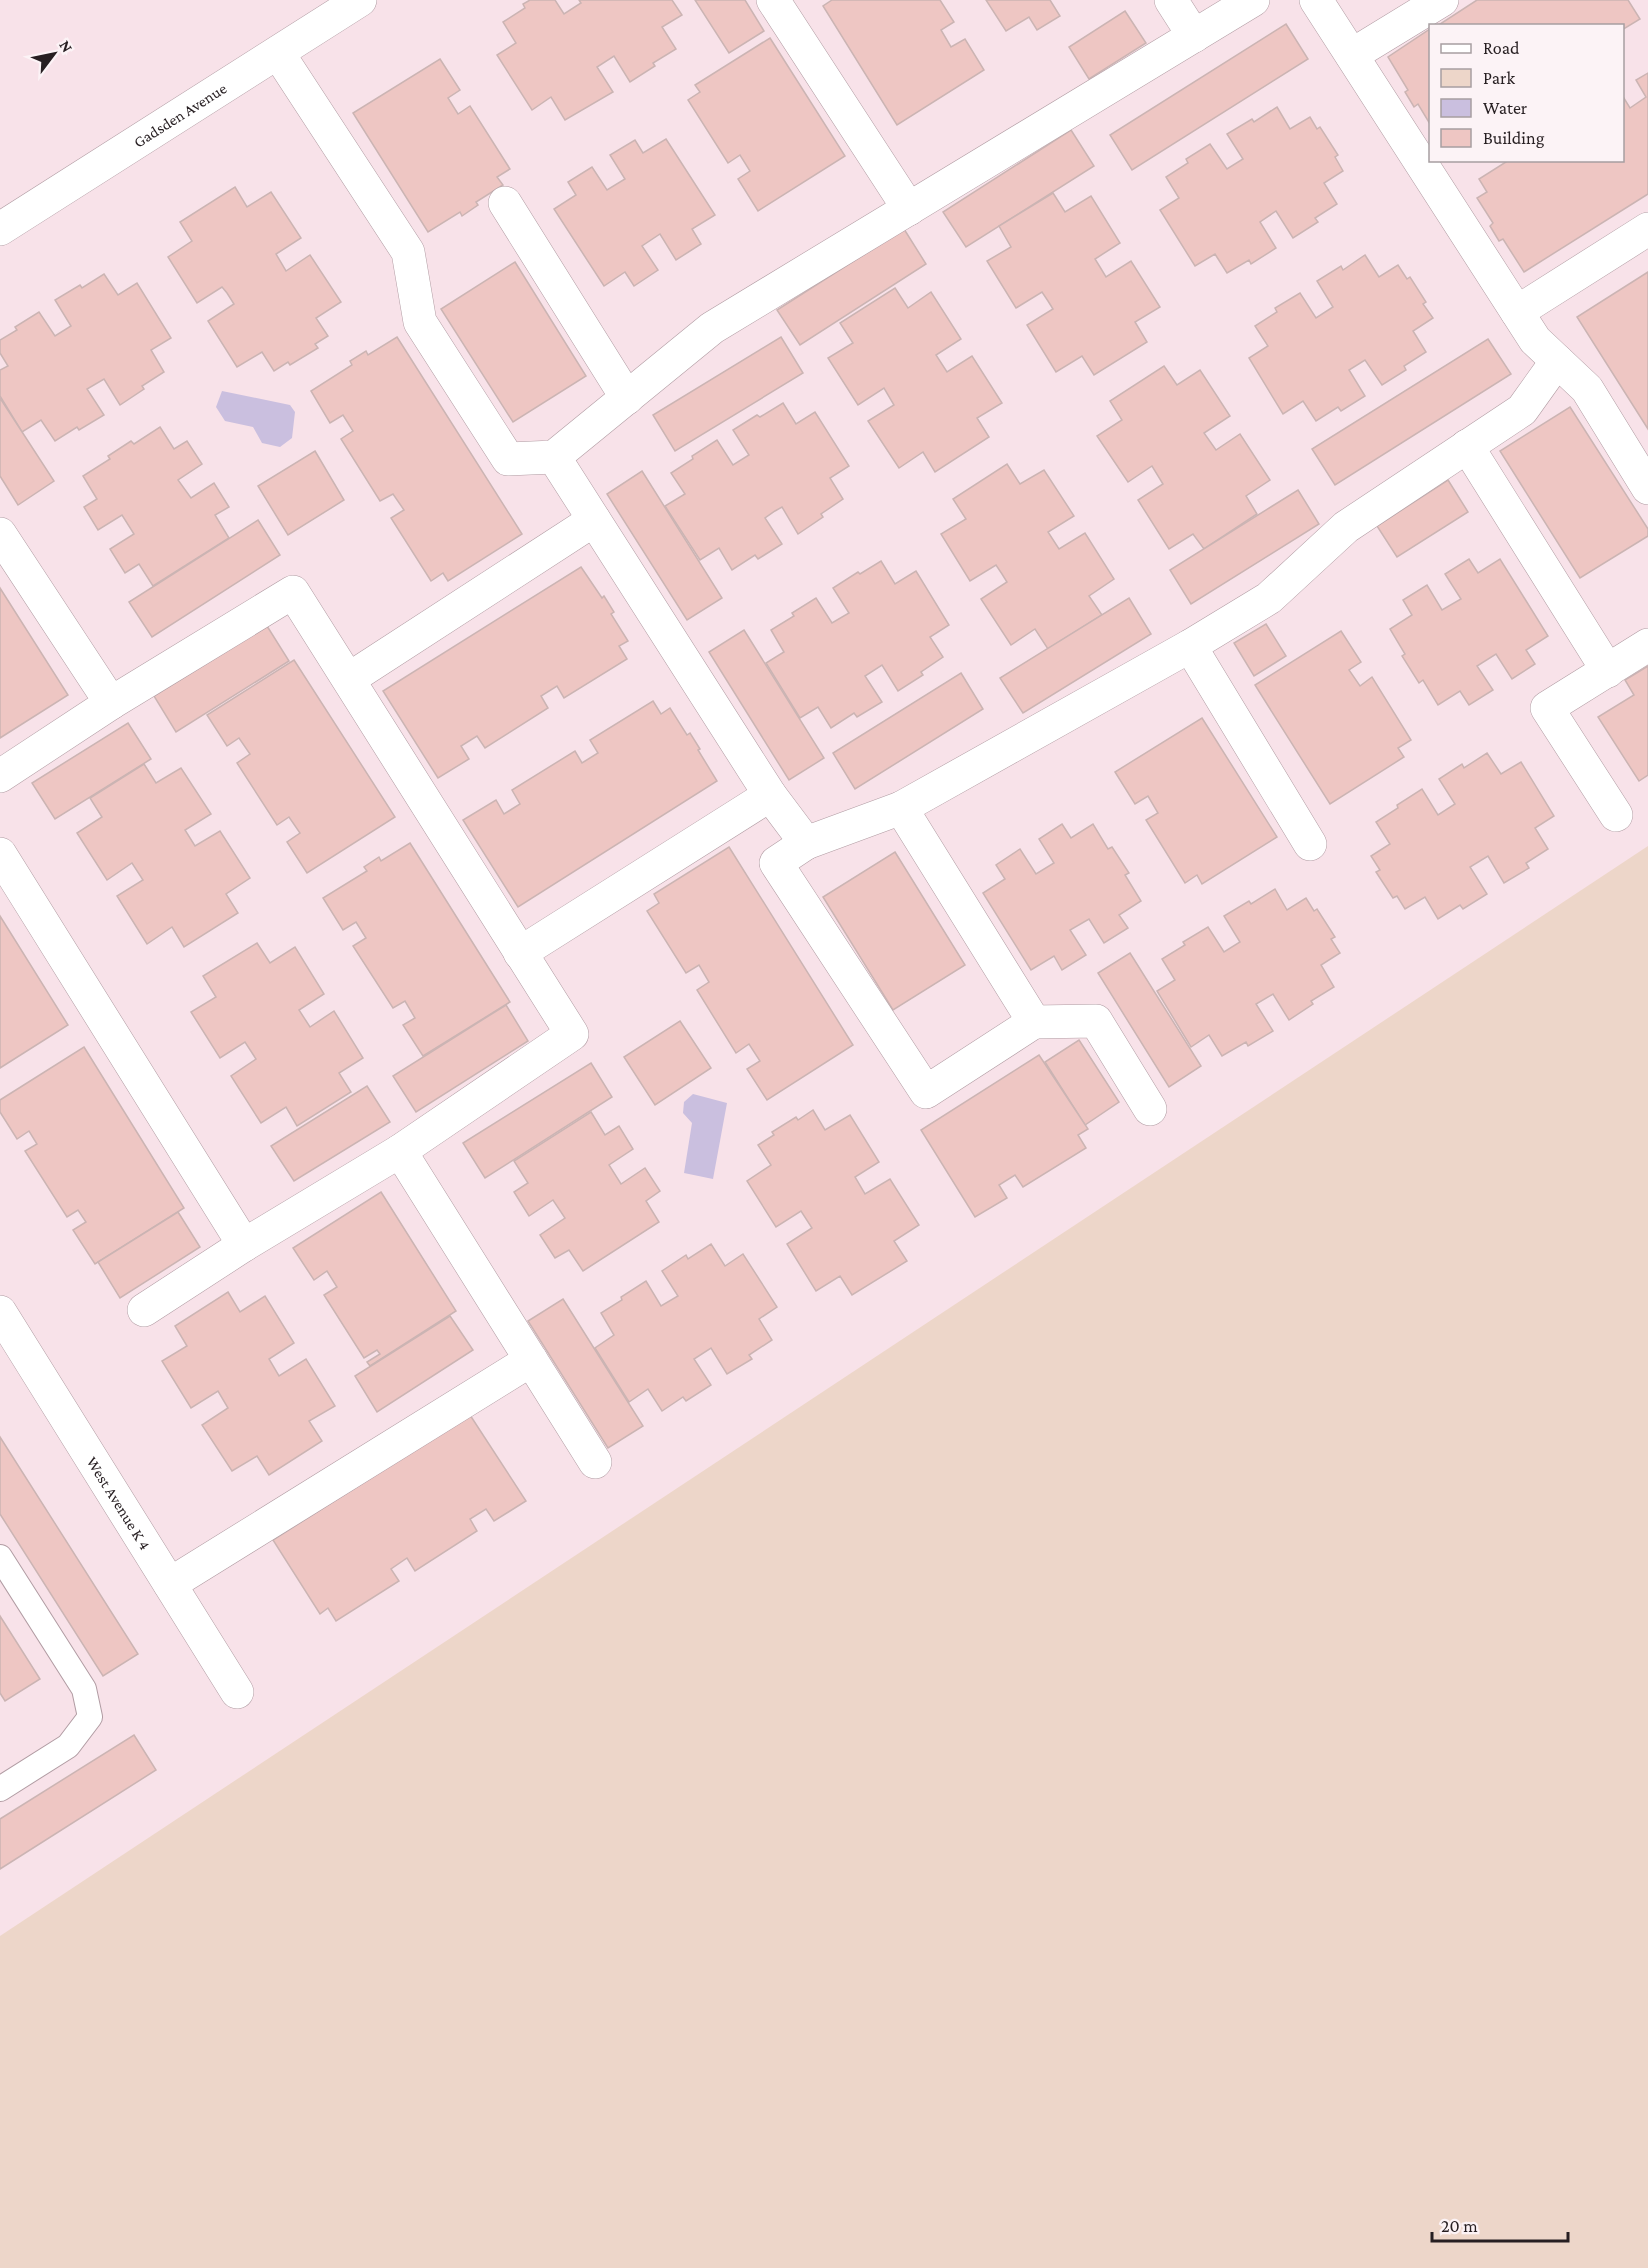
<svg xmlns="http://www.w3.org/2000/svg" width="1648" height="2268" viewBox="0 0 1648 2268" font-family="'Crimson Pro',serif">
  <rect width="100%" height="100%" fill="#f8e2e9"/>
  <polygon fill="#edd6c9" points="1648,846 1648,2268 0,2268 0,1936"/>
  <g fill="#cabfdf">
    <polygon points="222,391 290,405 295,412 292,438 280,447 262,443 253,427 225,421 216,407"/>
    <polygon points="693,1094 727,1103 713,1179 684,1173 692,1123 683,1113 684,1102"/>
  </g>
  <g fill="#eec6c3" stroke="#cbb4b3" stroke-width="1.5">
    <polygon points="530,0 555,0 564,14 581,3 579,0 672,0 682,15 662,27 676,49 653,63 655,66 630,82 614,56 597,67 613,92 565,120 551,97 532,110 497,55 516,43 503,22 525,8 523,4"/>
    <polygon points="695,0 745,0 764,31 729,53"/>
    <polygon points="832,0 940,0 954,22 941,30 951,47 965,39 984,70 897,125 823,6"/>
    <polygon points="986,0 1050,0 1060,16 1037,30 1029,17 1006,31"/>
    <polygon points="1477,0 1628,0 1640,19 1622,30 1622,26 1437,26"/>
    <polygon points="1125,11 1146,43 1089,79 1069,47"/>
    <polygon points="1286,24 1308,59 1132,170 1110,135"/>
    <polygon points="1430,29 1430,124 1418,104 1414,107 1405,92 1408,90 1388,57"/>
    <polygon points="770,38 845,156 758,211 738,179 750,171 740,155 728,163 688,100 700,92 695,85"/>
    <polygon points="440,59 460,90 448,98 458,114 470,106 510,169 497,177 503,185 476,202 478,205 462,216 460,212 428,232 353,113"/>
    <polygon points="1648,73 1648,194 1524,272 1503,239 1499,241 1490,226 1493,223 1477,198 1487,192 1479,179 1509,160 1622,160 1622,95 1630,108 1646,97 1636,80"/>
    <polygon points="1277,107 1290,129 1310,117 1317,129 1320,127 1338,155 1335,157 1343,171 1324,183 1337,204 1315,218 1318,222 1293,238 1276,211 1260,222 1276,248 1251,264 1249,260 1227,273 1215,254 1195,266 1160,210 1179,198 1166,177 1188,163 1186,159 1210,144 1227,169 1243,159 1227,134 1252,119 1254,122"/>
    <polygon points="1071,130 1094,166 966,247 943,212"/>
    <polygon points="666,139 715,215 692,229 701,244 676,260 660,234 642,246 658,270 634,286 625,272 604,286 554,209 576,195 568,182 592,167 607,190 625,179 610,155 635,140 643,153"/>
    <polygon points="235,187 247,207 271,192 301,238 276,254 286,271 310,255 341,302 316,318 328,336 315,344 318,348 290,365 288,362 274,371 262,352 237,367 208,321 234,304 227,293 222,287 197,303 168,257 192,241 180,222"/>
    <polygon points="1053,193 1065,212 1091,196 1120,243 1095,259 1100,267 1106,277 1131,261 1160,307 1135,322 1147,342 1094,375 1082,356 1056,372 1027,325 1053,309 1048,301 1042,292 1016,308 987,261 1011,247 999,226"/>
    <polygon points="904,229 926,264 800,345 777,310"/>
    <polygon points="1365,255 1379,277 1398,265 1407,279 1410,277 1426,302 1423,304 1433,318 1413,331 1426,352 1404,366 1406,370 1382,385 1365,360 1349,370 1365,396 1341,411 1338,407 1316,421 1303,401 1283,414 1249,358 1268,346 1255,326 1277,312 1275,308 1300,293 1316,318 1333,307 1317,281 1341,266 1343,270"/>
    <polygon points="515,262 586,376 513,422 441,309"/>
    <polygon points="1648,272 1648,429 1577,317"/>
    <polygon points="104,274 118,295 137,283 171,338 151,350 164,372 142,386 144,389 120,405 104,379 87,389 104,415 79,430 77,427 55,441 41,420 22,432 0,396 0,370 8,366 0,353 0,340 17,330 15,327 39,312 55,336 71,326 55,300 80,285 82,288"/>
    <polygon points="895,288 908,308 931,292 961,339 936,355 947,372 972,356 1002,403 977,418 989,437 935,472 923,452 899,468 868,421 894,405 884,388 858,405 828,358 853,343 840,323"/>
    <polygon points="397,337 522,534 448,581 443,573 431,581 391,518 404,510 393,494 380,501 341,439 353,431 343,415 330,423 311,391 352,365 350,361 366,351 368,355"/>
    <polygon points="781,337 803,373 675,451 653,415"/>
    <polygon points="1488,339 1511,374 1335,485 1312,449"/>
    <polygon points="1164,366 1177,385 1200,370 1230,416 1204,433 1216,450 1240,434 1270,480 1246,496 1257,514 1204,549 1193,534 1169,549 1138,500 1163,484 1152,466 1128,482 1097,436 1122,420 1110,401"/>
    <polygon points="0,398 54,481 18,505 0,476"/>
    <polygon points="783,403 796,424 815,412 849,466 830,478 843,499 821,514 823,517 798,534 782,507 775,511 765,518 782,544 758,559 755,555 732,570 719,548 700,560 665,506 685,494 671,473 693,459 692,456 717,440 733,465 749,455 733,430 757,415 760,417"/>
    <polygon points="1570,407 1648,529 1648,536 1580,578 1500,451"/>
    <polygon points="160,427 174,449 187,441 202,464 178,480 191,498 214,483 229,507 215,515 229,538 153,586 139,564 125,573 110,549 134,534 122,515 98,530 84,507 97,499 83,476 110,459 108,456 131,441 134,444"/>
    <polygon points="315,451 344,500 288,535 258,486"/>
    <polygon points="1007,464 1020,484 1044,470 1074,516 1048,532 1059,549 1085,533 1114,579 1089,596 1102,615 1048,649 1035,629 1011,645 981,599 1007,582 1002,574 996,565 970,581 941,534 966,519 953,499"/>
    <polygon points="642,471 722,598 687,620 607,494"/>
    <polygon points="1448,480 1468,512 1397,557 1377,526"/>
    <polygon points="1298,490 1319,524 1191,604 1170,570"/>
    <polygon points="258,520 280,555 152,637 129,602"/>
    <polygon points="1469,559 1478,573 1500,559 1548,636 1526,650 1535,664 1512,679 1496,654 1477,666 1493,690 1469,705 1460,691 1438,705 1423,680 1419,683 1402,656 1405,654 1390,629 1412,615 1403,600 1427,585 1442,610 1461,599 1445,574"/>
    <polygon points="881,561 895,584 916,571 949,625 930,637 943,657 921,672 923,675 898,691 882,665 865,676 882,702 857,717 854,713 831,728 818,707 800,718 766,663 784,652 771,630 794,616 792,613 816,598 832,623 849,613 833,588 858,572 860,574"/>
    <polygon points="581,567 602,598 604,596 614,612 611,614 628,641 619,646 627,659 564,698 557,686 541,696 548,708 485,748 477,736 461,746 469,759 438,778 383,691"/>
    <polygon points="0,588 68,695 0,738"/>
    <polygon points="1129,598 1151,634 1023,713 1000,678"/>
    <polygon points="1266,624 1286,656 1254,676 1234,643"/>
    <polygon points="267,626 289,661 176,732 154,696"/>
    <polygon points="744,630 824,758 789,780 709,652"/>
    <polygon points="1341,631 1361,662 1349,670 1360,686 1372,677 1411,740 1398,748 1404,757 1330,804 1255,685"/>
    <polygon points="294,660 395,817 307,873 287,842 300,833 289,817 277,825 237,763 250,754 239,738 227,746 207,715"/>
    <polygon points="1648,666 1648,775 1639,781 1598,717 1634,695 1625,680"/>
    <polygon points="961,673 983,709 855,789 833,753"/>
    <polygon points="653,701 661,714 670,708 687,735 690,733 700,749 698,750 717,781 518,907 463,820 496,800 504,814 520,804 512,790 575,751 582,763 598,753 590,740"/>
    <polygon points="1202,718 1277,837 1202,884 1197,875 1185,883 1146,820 1158,813 1148,796 1135,804 1115,772"/>
    <polygon points="128,723 151,759 55,819 32,783"/>
    <polygon points="1487,753 1501,774 1521,762 1554,816 1535,828 1548,849 1526,863 1529,868 1504,883 1488,856 1470,867 1487,894 1463,909 1460,905 1438,919 1425,897 1405,909 1397,896 1393,898 1376,872 1380,870 1371,856 1390,844 1376,822 1398,808 1397,805 1422,789 1438,815 1455,804 1439,779 1462,764 1464,768"/>
    <polygon points="144,764 156,783 181,768 211,814 185,830 195,846 220,831 250,878 226,894 238,913 184,947 172,927 147,944 117,896 143,880 132,863 107,880 77,833 102,817 90,798"/>
    <polygon points="1062,824 1071,838 1093,824 1108,849 1112,847 1129,873 1125,875 1141,901 1119,915 1128,928 1104,943 1089,919 1070,930 1086,955 1062,970 1054,956 1031,970 983,893 1005,879 996,865 1020,849 1036,874 1054,863 1039,839"/>
    <polygon points="410,843 510,1002 423,1056 403,1025 415,1018 405,1001 393,1008 353,946 366,938 356,922 343,930 323,898 367,871 364,867 379,857 381,861"/>
    <polygon points="729,847 853,1045 767,1100 747,1069 760,1061 749,1044 736,1053 697,990 709,982 699,965 686,973 647,911 659,903 654,894"/>
    <polygon points="895,852 965,965 893,1010 823,897"/>
    <polygon points="1275,889 1287,910 1306,898 1314,911 1317,909 1335,937 1331,939 1340,953 1321,965 1334,987 1311,1001 1313,1004 1289,1020 1273,994 1256,1004 1273,1031 1248,1046 1246,1042 1222,1056 1209,1035 1191,1047 1157,991 1175,980 1162,959 1185,945 1183,942 1208,927 1224,952 1240,942 1224,916 1249,901 1251,904"/>
    <polygon points="0,916 68,1025 0,1068"/>
    <polygon points="257,943 270,963 295,947 324,994 299,1010 310,1027 334,1011 363,1058 339,1073 351,1092 297,1126 286,1107 261,1123 231,1076 256,1059 245,1042 220,1058 191,1012 216,997 203,976"/>
    <polygon points="1130,953 1201,1066 1169,1087 1098,973"/>
    <polygon points="506,1005 528,1041 416,1112 393,1076"/>
    <polygon points="680,1021 711,1068 655,1105 624,1057"/>
    <polygon points="1079,1040 1119,1102 1085,1125 1045,1062"/>
    <polygon points="84,1047 184,1208 95,1264 73,1230 86,1222 78,1210 67,1217 25,1151 37,1144 29,1131 17,1139 0,1112 0,1100"/>
    <polygon points="1039,1055 1088,1129 1078,1135 1086,1148 1023,1187 1015,1175 999,1185 1007,1198 975,1217 921,1130"/>
    <polygon points="591,1063 612,1097 485,1178 463,1143"/>
    <polygon points="367,1086 390,1122 294,1181 271,1146"/>
    <polygon points="813,1110 825,1130 850,1115 879,1162 855,1177 865,1194 890,1179 919,1225 894,1241 907,1261 852,1295 840,1276 816,1291 787,1244 812,1228 801,1211 776,1227 747,1181 771,1165 758,1145 774,1135 772,1132 796,1117 798,1120"/>
    <polygon points="591,1112 605,1135 619,1126 633,1149 609,1165 621,1184 645,1168 660,1191 646,1201 659,1222 583,1271 569,1250 555,1258 540,1235 565,1218 553,1200 529,1216 514,1192 528,1183 514,1161"/>
    <polygon points="381,1192 456,1311 370,1366 367,1362 380,1354 377,1350 364,1358 324,1295 337,1287 327,1271 314,1280 293,1248"/>
    <polygon points="178,1212 200,1247 120,1298 98,1262"/>
    <polygon points="711,1244 725,1266 743,1254 777,1307 759,1319 772,1340 749,1355 752,1359 727,1374 711,1348 694,1359 711,1385 686,1401 683,1397 662,1411 648,1389 629,1402 595,1348 614,1335 601,1313 622,1300 621,1297 646,1281 661,1306 678,1296 662,1271 686,1255 688,1259"/>
    <polygon points="228,1292 240,1312 265,1296 294,1343 269,1359 279,1376 306,1359 335,1406 309,1421 322,1441 269,1475 257,1456 232,1471 202,1425 228,1408 218,1391 191,1408 162,1361 187,1346 175,1326"/>
    <polygon points="563,1299 643,1426 608,1448 528,1321"/>
    <polygon points="450,1316 473,1350 377,1412 355,1376"/>
    <polygon points="470,1415 526,1501 494,1521 486,1509 470,1519 477,1531 415,1571 407,1558 391,1569 399,1581 336,1621 328,1608 320,1614 273,1540"/>
    <polygon points="0,1437 138,1654 103,1676 0,1514"/>
    <polygon points="0,1616 40,1679 5,1701 0,1693"/>
    <polygon points="134,1735 156,1770 0,1869 0,1819"/>
  </g>
  <g fill="none" stroke-linecap="round" stroke-linejoin="round">
    <g stroke="#b19ca3" stroke-width="26">
      <polyline id="lane" points="0,1557 84,1689 90,1717 68,1746 0,1789"/>
    </g>
    <g stroke="#b19ca3" stroke-width="34">
      <g id="street">
        <polyline points="773,0 909,209"/>
        <polyline points="1171,0 1194,36"/>
        <polyline points="1316,0 1535,340 1587,389 1648,488"/>
        <polyline points="278,53 408,252 420,322 508,459 554,457 712,328 1253,0"/>
        <polyline points="1352,55 1442,0"/>
        <polyline points="505,203 627,398"/>
        <path id="s1" d="M0 229 360 0"/>
        <polyline points="1517,312 1648,229"/>
        <polyline points="1467,446 1608,671"/>
        <polyline points="554,457 770,795 806,843 901,808 1190,646 1269,598 1346,527 1522,410 1557,361"/>
        <polyline points="0,534 111,703 0,776"/>
        <polyline points="1190,646 1310,844"/>
        <polyline points="349,679 594,520"/>
        <polyline points="111,703 293,592 572,1034 400,1151"/>
        <polyline points="1616,815 1547,708 1648,645"/>
        <polyline points="806,843 776,863 926,1092 1034,1022 901,808"/>
        <polyline points="0,854 244,1245 400,1151 595,1462"/>
        <polyline points="520,953 770,795"/>
        <polyline points="1034,1022 1096,1021 1150,1109"/>
        <polyline points="144,1310 244,1245"/>
        <path id="s2" d="M0 1312 237 1692"/>
        <polyline points="170,1584 531,1360"/>
      </g>
    </g>
    <use href="#lane" stroke="#fff" stroke-width="24"/>
    <use href="#street" stroke="#fff" stroke-width="33"/>
  </g>
  <g text-anchor="middle" stroke-width="4.5" stroke-linejoin="round" paint-order="stroke">
    <g font-size="16" fill="#271f22" stroke="#fcf3f6">
      <text dy="6" stroke="none"><textPath href="#s1" startOffset="213">Gadsden Avenue</textPath></text>
      <text dy="6" stroke="none"><textPath href="#s2" startOffset="225">West Avenue K 4</textPath></text>
    </g>
  </g>
  <rect x="1429" y="24" width="195" height="138" fill="#fcf3f6" stroke="#a79ea1" stroke-width="1.5"/>
  <rect x="1441" y="44" width="30" height="9" fill="#ffffff" stroke="#a79ea1" stroke-width="1.5"/>
  <text x="1483" y="54" font-size="18" fill="#271f22">Road</text>
  <rect x="1441" y="69" width="30" height="18" fill="#edd6c9" stroke="#a79ea1" stroke-width="1.5"/>
  <text x="1483" y="84" font-size="18" fill="#271f22">Park</text>
  <rect x="1441" y="99" width="30" height="18" fill="#cabfdf" stroke="#a79ea1" stroke-width="1.5"/>
  <text x="1483" y="114" font-size="18" fill="#271f22">Water</text>
  <rect x="1441" y="129" width="30" height="18" fill="#eec6c3" stroke="#a79ea1" stroke-width="1.5"/>
  <text x="1483" y="144" font-size="18" fill="#271f22">Building</text>
  <g transform="translate(54 54) rotate(58)" stroke="#fcf3f6" stroke-width="4.5" paint-order="stroke">
  <path d="M0-4.5L10 22L0 15L-10 22Z" fill="#271f22"/>
  <text y="-9" font-size="16" font-weight="bold" text-anchor="middle" fill="#271f22">N</text>
  </g>
  <path d="M1432 2232v9h136v-9" fill="none" stroke="#271f22" stroke-width="3"/>
  <text x="1441" y="2232" font-size="18" fill="#271f22" stroke="#fcf3f6" stroke-width="4.5" paint-order="stroke">20 m</text>
</svg>
